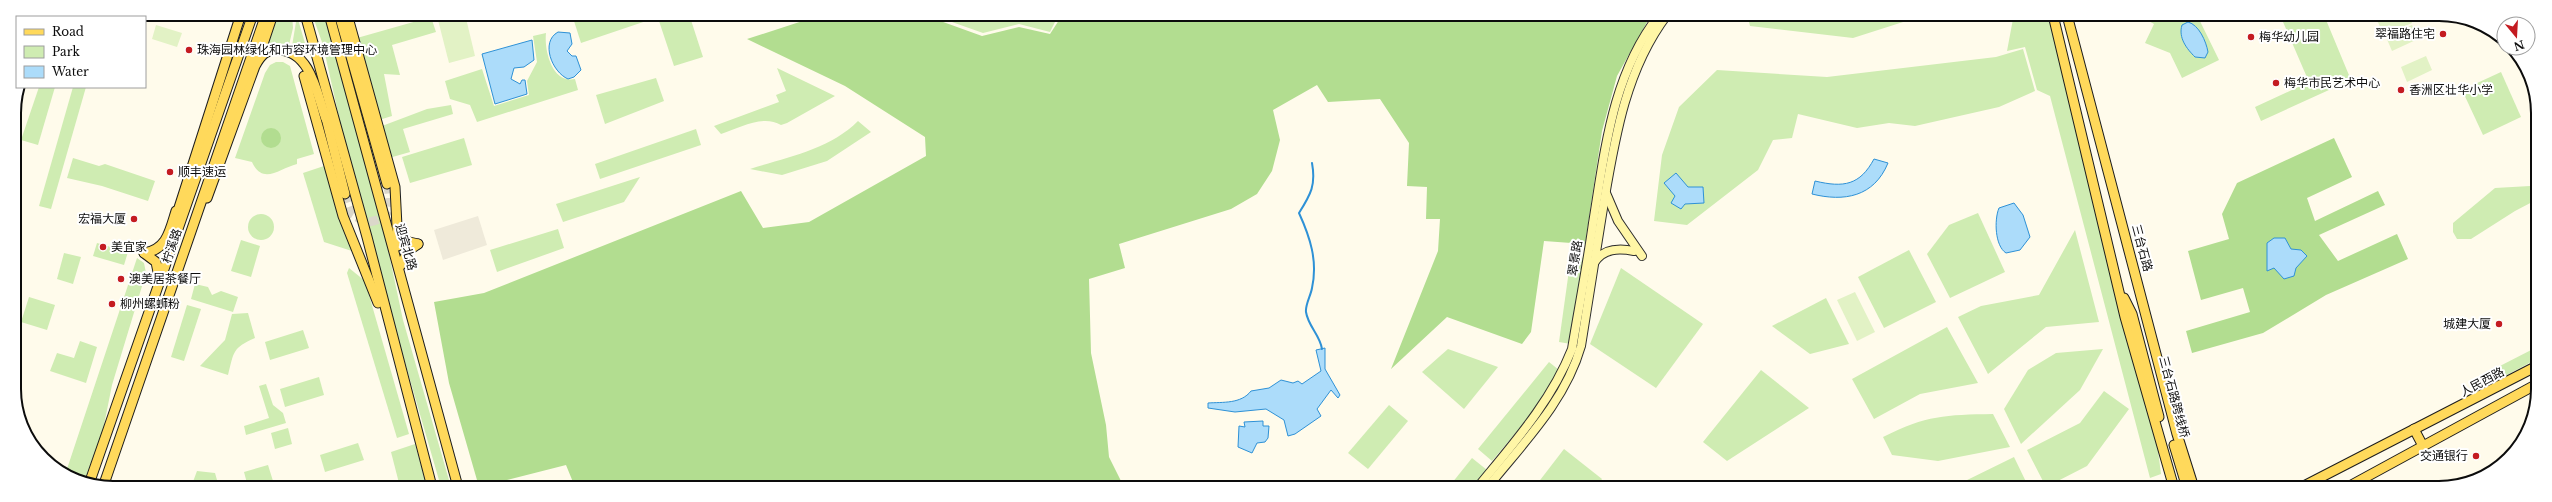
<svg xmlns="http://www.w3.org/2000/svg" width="2552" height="502" viewBox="0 0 2552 502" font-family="'Libre Baskerville','Noto Sans SC',serif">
  <rect width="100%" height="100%" fill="#fffbeb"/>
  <g fill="#cfecb2">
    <polygon points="274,14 292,14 293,28 289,45 273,43 264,45"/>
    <polygon points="312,14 324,14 386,240 403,320 451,487 441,487 393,321 343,135 323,45"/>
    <polygon points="595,14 667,14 581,43 574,21"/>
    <polygon points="680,14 689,14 703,57 674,66 659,21"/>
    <polygon points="936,14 1059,14 1050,32 1019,24 983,33 935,16"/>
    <polygon points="1761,15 1818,15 1820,18 1925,15 1853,38 1750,26 1748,18"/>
    <polygon points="2026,15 2052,15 2156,435 2161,474 2150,478 2050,96 2037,90 2025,47 2007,51 2013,19"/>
    <polygon points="2138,15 2197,15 2219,60 2182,78 2170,53 2145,43 2154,24"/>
    <polygon points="2280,15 2324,15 2351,80 2261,121 2255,107 2309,82"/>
    <polygon points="297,16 307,50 302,51 292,46"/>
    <polygon points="431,17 436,32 392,45 400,75 384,74 392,116 379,120 357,38"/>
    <path d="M546 33C544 50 552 84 575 79L578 90 477 122 470 105 450 99 445 81 482 69 494 106 529 95 527 81 537 62 533 36Z"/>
    <polygon points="2023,49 2035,91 1999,107 1915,126 1889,123 1857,128 1798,114 1792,138 1773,140 1758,170 1687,225 1654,221 1662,155 1679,107 1717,70 1827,77 1996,57"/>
    <path d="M276 62H283L290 66 314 154 297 159V164C280 168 263 186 252 162L235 158 265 73 270 65Z"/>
    <path d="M777 68 835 96 787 123 781 125C763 114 739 128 721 134L714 126 779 102 776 95 786 91Z"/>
    <polygon points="2501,72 2521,117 2483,135 2462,90"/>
    <polygon points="656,78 664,101 605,124 596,95"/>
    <polygon points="39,87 55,87 38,145 21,140"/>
    <polygon points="73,87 86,87 51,209 39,206"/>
    <polygon points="451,105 453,114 403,129 410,152 389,158 382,126 427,109"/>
    <path d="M858 121 871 132 827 161 782 175 750 169C787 157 829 150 858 121Z"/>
    <polygon points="696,129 701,145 600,179 595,164"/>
    <polygon points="464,138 472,165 410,183 402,157"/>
    <polygon points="73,158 99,166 105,164 155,181 148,201 102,186 67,178"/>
    <polygon points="327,165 355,252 324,242 303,173"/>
    <polygon points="640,177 624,202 563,222 556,204"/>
    <polygon points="2530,186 2536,187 2536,200 2515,211 2471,239 2457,239 2453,232 2453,223 2495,188"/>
    <polygon points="1978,213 2005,272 1950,298 1927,254 1949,225"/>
    <circle cx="261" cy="227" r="13"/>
    <polygon points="558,229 564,248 497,272 490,250"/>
    <polygon points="2075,230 2099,322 2046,327 1988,374 1958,317 1981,306 2039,295"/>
    <polygon points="241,240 260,246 251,277 231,271"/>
    <polygon points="97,243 128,252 124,265 93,256"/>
    <polygon points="1909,250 1936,302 1884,328 1858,277"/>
    <polygon points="64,253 81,257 73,284 57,279"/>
    <polygon points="1571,256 1584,258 1571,344 1559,342"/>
    <polygon points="137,258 144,263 146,273 112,385 103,430 84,482 65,475"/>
    <polygon points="349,268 365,281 409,434 397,438 347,273"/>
    <polygon points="1621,268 1703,324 1656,388 1590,344"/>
    <polygon points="195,284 208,287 212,295 221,291 238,297 233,312 191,299"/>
    <polygon points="29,297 55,305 47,330 21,322"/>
    <polygon points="1826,298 1849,344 1810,354 1772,326"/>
    <polygon points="187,305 201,309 184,361 171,357"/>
    <path d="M248 313 255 338C232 348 234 352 228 375L200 366 225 340 232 314Z"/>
    <polygon points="1947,327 1978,383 1920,394 1874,419 1852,379"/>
    <polygon points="303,330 309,348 270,360 265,342"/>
    <polygon points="80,341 97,347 86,383 50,371 57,353 74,358"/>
    <polygon points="2537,347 2537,359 2501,378 2496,368"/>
    <polygon points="1448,349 1498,367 1464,409 1422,372"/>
    <polygon points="2103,349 2080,390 2021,444 2004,409 2028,370 2056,353"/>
    <polygon points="1549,362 1559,370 1536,409 1492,461 1478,449"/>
    <polygon points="1761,370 1809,408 1727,461 1703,442"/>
    <polygon points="319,377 324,395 285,407 280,389"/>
    <polygon points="266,384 273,405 283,413 286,423 246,435 244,426 269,418 259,386"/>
    <polygon points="2104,391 2129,409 2087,466 2046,487 2027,450 2080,423"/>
    <polygon points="1389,405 1408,421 1368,469 1348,453"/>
    <path d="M1993 414 2010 447 1938 461 1892 455 1883 437C1927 415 1945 415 1993 414Z"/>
    <polygon points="288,428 292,444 275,449 271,433"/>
    <polygon points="358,443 364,460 325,472 320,455"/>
    <polygon points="415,444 427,487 400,487 391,452"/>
    <polygon points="1564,449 1602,479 1596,488 1534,488"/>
    <polygon points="2014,457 2029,488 1920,488 1920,483 1961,483"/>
    <polygon points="1472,458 1487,470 1473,488 1448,488"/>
    <polygon points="268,465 273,481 248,487 244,472"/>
    <polygon points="197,471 215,473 219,487 191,487"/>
  </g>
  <g fill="#b2dd90">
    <polygon points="824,14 921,14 982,36 1019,27 1050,34 1063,14 1651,15 1617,76 1602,131 1585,244 1544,241 1531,332 1522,344 1447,317 1391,369 1438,251 1440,219 1426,219 1427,187 1407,186 1409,143 1380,99 1328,102 1317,85 1273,110 1280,140 1272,171 1257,194 1231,209 1119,244 1125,268 1089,279 1091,353 1106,425 1109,457 1124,487 575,487 566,465 479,487 449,383 434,302 484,293 741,191 763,228 809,222 926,156 925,137 845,86 747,39"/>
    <circle cx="271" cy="138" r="10"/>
    <polygon points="2334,138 2352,177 2307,198 2315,221 2378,191 2385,205 2319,235 2338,261 2397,234 2408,259 2326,295 2263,333 2192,353 2186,331 2250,312 2243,288 2201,300 2188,251 2229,239 2222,214 2237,183"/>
  </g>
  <g fill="#e2f2c5">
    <polygon points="465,14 475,56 449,63 438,20"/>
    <polygon points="2409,15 2412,23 2384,35 2375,16"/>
    <polygon points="156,25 182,33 177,47 152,39"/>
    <polygon points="2412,25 2418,39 2392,51 2386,37"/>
    <polygon points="2426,56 2432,70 2407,82 2401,67"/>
    <polygon points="1855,292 1875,332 1857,341 1837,300"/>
  </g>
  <polygon fill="#efeada" points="478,216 487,245 443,260 434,230"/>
  <g fill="#acdcfa" stroke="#2e91d6">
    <path d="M2188 22C2199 25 2206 41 2208 52L2205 58 2195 57C2187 49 2178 38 2182 25Z"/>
    <path d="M558 32 570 33 572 44 567 51 572 56H576L581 70 574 77 568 79C552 72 540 42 558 32Z"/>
    <polygon points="532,40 534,60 524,67 514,68 511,79 520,84 522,80 525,80 527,94 495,104 482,54"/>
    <path d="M1874 159 1888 163C1874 197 1844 202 1812 194L1815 181C1844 188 1860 185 1874 159Z"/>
    <polygon points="1676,173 1688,187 1703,187 1704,203 1685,204 1681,209 1671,203 1675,196 1664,183"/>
    <path d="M2014 203 2023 215 2030 237 2020 250 2006 253C1995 246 1994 220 1999 208Z"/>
    <polygon points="2274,238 2285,238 2291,249 2301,250 2307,256 2296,268 2294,276 2284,279 2274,268 2267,271 2267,243"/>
    <path d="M1325 348V369L1340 395 1338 398 1331 390 1317 409 1321 416 1295 434 1288 436 1284 420 1266 409 1235 412 1208 408V403C1223 402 1241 404 1251 391L1269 388 1281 380 1293 383 1298 381 1302 384 1321 371 1316 350Z"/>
    <polygon points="1263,421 1263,426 1269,426 1268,438 1265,442 1257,443 1252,453 1238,447 1239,426 1245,427 1244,422"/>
  </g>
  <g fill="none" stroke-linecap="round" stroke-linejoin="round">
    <path stroke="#2e91d6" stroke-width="2" d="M1312 163C1316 185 1311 194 1299 213 1310 237 1318 261 1312 288 1311 295 1305 305 1306 312 1308 326 1320 335 1322 349"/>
    <path stroke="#dbd7ca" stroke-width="9" stroke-dasharray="9 4.5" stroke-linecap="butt" d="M345 194 352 214 365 222C391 221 393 205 387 184"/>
    <g stroke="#2e2e2e" stroke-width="10">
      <g id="secondary">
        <polyline points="1606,193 1618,221 1642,256"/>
        <path d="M1594 263C1603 248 1619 248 1634 251"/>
        <path d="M1477 488C1513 444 1551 402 1572 349 1579 307 1587 266 1593 223 1605 150 1612 75 1659 15"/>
        <path d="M1487 488C1523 443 1565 402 1581 346 1589 298 1596 250 1604 202 1615 137 1626 69 1667 15"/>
      </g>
    </g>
    <g stroke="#1d1d1d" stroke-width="11">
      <g id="primary">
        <polyline points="305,14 367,237 432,487"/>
        <polyline points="329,14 458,487"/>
        <polyline points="339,14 387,184"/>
        <polyline points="347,14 395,187 398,246"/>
        <polyline points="2053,15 2125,317 2174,488"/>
        <polyline points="2067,15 2177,434 2194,488"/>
        <polyline points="258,59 273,14"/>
        <polyline points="304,76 343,216 378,303"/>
        <polyline points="325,114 345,194"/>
        <path d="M207 198 255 66C261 55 266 49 279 50 311 51 317 95 326 119"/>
        <polyline points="176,217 241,14"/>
        <polyline points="398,230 405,241 418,244"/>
        <path d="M144 253C167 250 170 230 176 211"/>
        <polyline points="144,253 156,262 159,277"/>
        <polyline points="401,265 408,251 418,244"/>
        <polyline points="2124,298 2132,314 2159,417"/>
        <polyline points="2414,429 2423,446"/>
        <polyline points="2174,445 2187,488"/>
        <polyline points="89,484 253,14"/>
        <polyline points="103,487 266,14"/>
        <polyline points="2300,488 2537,366"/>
        <polyline points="2346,488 2537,384"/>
      </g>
    </g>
    <use href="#secondary" stroke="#fff6a6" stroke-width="8"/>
    <use href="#primary" stroke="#ffd95b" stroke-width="9"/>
  </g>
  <g fill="#c41b21" stroke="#fff" stroke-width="1.5">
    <circle cx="2443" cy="34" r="4"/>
    <circle cx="2251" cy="37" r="4"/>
    <circle cx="189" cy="50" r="4"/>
    <circle cx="2276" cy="83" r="4"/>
    <circle cx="2401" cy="90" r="4"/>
    <circle cx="170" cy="172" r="4"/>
    <circle cx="134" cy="219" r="4"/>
    <circle cx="103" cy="247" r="4"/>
    <circle cx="121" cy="279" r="4"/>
    <circle cx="112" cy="304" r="4"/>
    <circle cx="2499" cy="324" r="4"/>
    <circle cx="2476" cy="456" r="4"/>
  </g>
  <g text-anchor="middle" stroke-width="4" stroke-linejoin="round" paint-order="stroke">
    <g font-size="12" fill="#0c0c0c" stroke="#fff" text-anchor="start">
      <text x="2435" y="38" text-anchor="end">翠福路住宅</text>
      <text x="2259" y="41">梅华幼儿园</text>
      <text x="197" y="54">珠海园林绿化和市容环境管理中心</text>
      <text x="2284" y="87">梅华市民艺术中心</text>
      <text x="2409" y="94">香洲区壮华小学</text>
      <text x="178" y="176">顺丰速运</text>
      <text x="126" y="223" text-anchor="end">宏福大厦</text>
      <text x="111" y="251">美宜家</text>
      <text x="129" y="283">澳美居茶餐厅</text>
      <text x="120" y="308">柳州螺蛳粉</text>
      <text x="2491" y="328" text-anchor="end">城建大厦</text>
      <text x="2468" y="460" text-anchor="end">交通银行</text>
    </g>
    <g font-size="12" fill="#0c0c0c" stroke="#fff">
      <text transform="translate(172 246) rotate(-71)" y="4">柠溪路</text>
      <text transform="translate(406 247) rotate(74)" y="4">迎宾北路</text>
      <text transform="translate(2142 248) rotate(75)" y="4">三台石路</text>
      <text transform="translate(1575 258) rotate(-81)" y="4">翠景路</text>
      <text transform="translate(2482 382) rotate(-28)" y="4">人民西路</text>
      <text transform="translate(2174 397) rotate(75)" y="4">三台石路跨线桥</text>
    </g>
  </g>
  <path d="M0 0H2552V502H0ZM113 21H2439A92 92 0 0 1 2531 113V389A92 92 0 0 1 2439 481H113A92 92 0 0 1 21 389V113A92 92 0 0 1 113 21Z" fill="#fff" fill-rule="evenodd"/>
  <path fill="none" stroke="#0c0c0c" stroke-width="2" d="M113 21H2439A92 92 0 0 1 2531 113V389A92 92 0 0 1 2439 481H113A92 92 0 0 1 21 389V113A92 92 0 0 1 113 21Z"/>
  <rect x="16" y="16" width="130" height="72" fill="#ffffff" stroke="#9e9e9e"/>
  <rect x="24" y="29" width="20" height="6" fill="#ffd95b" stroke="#9e9e9e"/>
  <text x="52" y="36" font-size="12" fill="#0c0c0c">Road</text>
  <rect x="24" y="46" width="20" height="12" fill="#cfecb2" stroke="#9e9e9e"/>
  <text x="52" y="56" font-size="12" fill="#0c0c0c">Park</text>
  <rect x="24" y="66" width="20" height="12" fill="#acdcfa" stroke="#9e9e9e"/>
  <text x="52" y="76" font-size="12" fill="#0c0c0c">Water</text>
  <g transform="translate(2516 36) rotate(162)"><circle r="19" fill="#ffffff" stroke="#9e9e9e"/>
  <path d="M0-3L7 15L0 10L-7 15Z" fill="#c41b21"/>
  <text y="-6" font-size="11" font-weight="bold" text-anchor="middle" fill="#0c0c0c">N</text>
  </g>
</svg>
